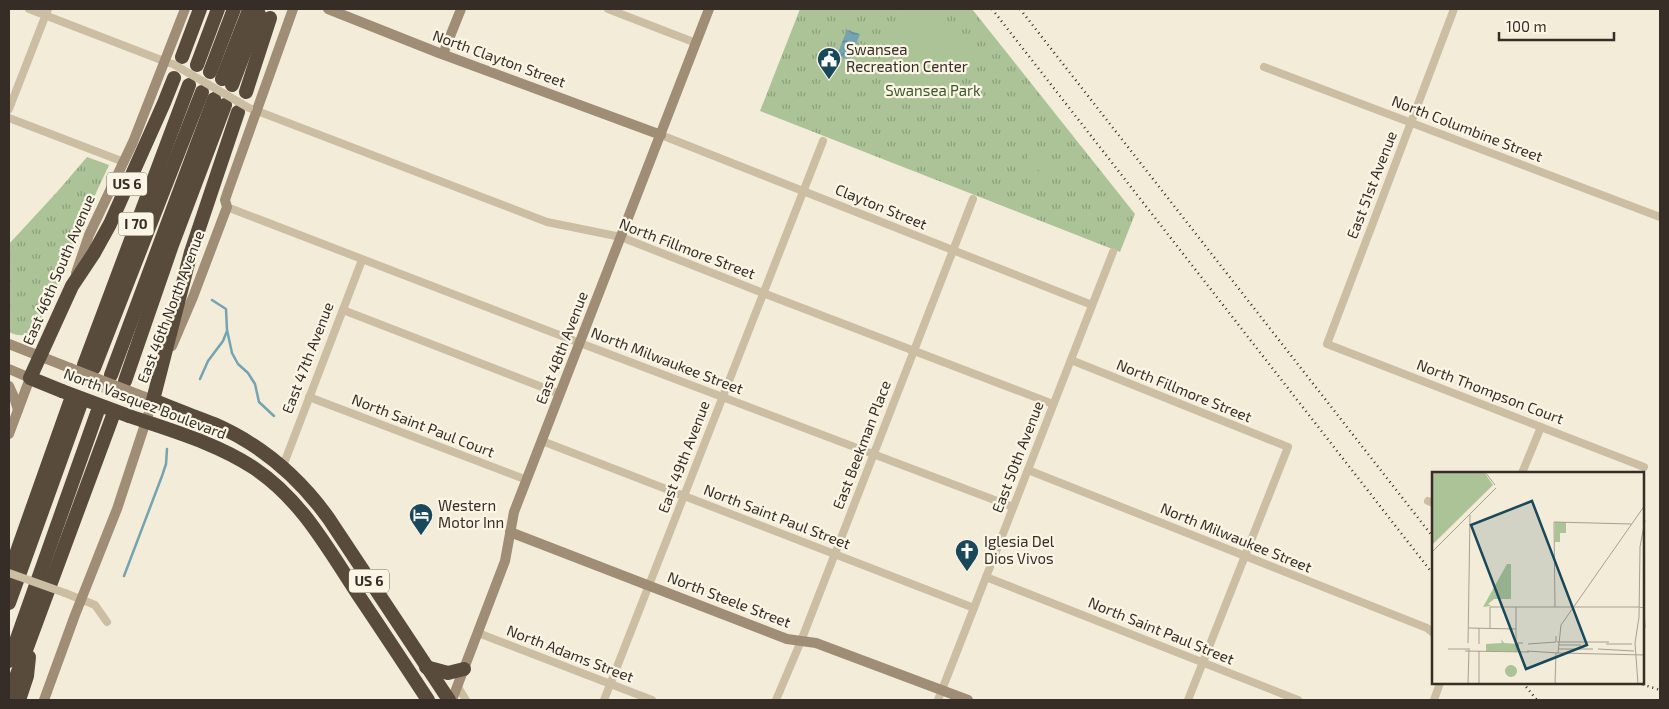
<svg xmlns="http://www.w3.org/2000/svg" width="1669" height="709" viewBox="0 0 1669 709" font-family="'Exo 2',sans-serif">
  <defs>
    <pattern id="grass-tufts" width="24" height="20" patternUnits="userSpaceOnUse" patternTransform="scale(1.25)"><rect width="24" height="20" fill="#abc397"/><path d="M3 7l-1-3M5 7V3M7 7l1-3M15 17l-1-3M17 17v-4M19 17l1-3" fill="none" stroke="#8c9f7b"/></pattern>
    <pattern id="water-waves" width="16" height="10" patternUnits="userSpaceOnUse" patternTransform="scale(1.25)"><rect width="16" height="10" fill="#75a3b2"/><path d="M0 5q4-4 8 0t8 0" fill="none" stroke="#618591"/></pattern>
  </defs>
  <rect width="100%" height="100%" fill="#f3ecd8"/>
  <g fill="url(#grass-tufts)">
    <polygon points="800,9 972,9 1135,214 1120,252 760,111"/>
    <path d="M87 157 109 165 76 236 62 275 36 330C27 336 19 337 9 332V244L57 192Z"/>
  </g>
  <g fill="#abc397">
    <polygon points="900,9 911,9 954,26 975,49 963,78 922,101 890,96 878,66"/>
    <polygon points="1031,150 1055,162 1049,175 1025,164"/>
  </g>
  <polygon fill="url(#water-waves)" points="847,30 860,34 850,60 837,55"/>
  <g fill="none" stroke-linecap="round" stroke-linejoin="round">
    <g stroke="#75a3b2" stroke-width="2.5">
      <polyline points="212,300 226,309 227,330 232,353 238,364 248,373 255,384 259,402 274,416"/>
      <polyline points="200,379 208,361 223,341 227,331"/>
      <polyline points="124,576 162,476 166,464 167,449"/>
    </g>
    <g stroke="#cdc6b4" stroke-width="14" stroke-dasharray="14 7" stroke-linecap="butt">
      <polyline points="70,402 84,365"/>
      <polyline points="80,406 94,368"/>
      <polyline points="97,413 111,375"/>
      <polyline points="112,418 125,381"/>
    </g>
    <g stroke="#ccbea3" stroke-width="8">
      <polyline points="29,9 169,63"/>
      <polyline points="608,9 696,43"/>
      <polyline points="1454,9 1327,344 1644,467"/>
      <polyline points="1264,67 1660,217"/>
      <polyline points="9,109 48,9"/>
      <polyline points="252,109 547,222 621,237 763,293 1053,404"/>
      <polyline points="9,118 124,162"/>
      <polyline points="661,135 1092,305"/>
      <polyline points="227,207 580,343 1013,507"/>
      <polyline points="343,310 560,394"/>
      <polyline points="1071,360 1288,447 1188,700"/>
      <polyline points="309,397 527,480"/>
      <polyline points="542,441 974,608"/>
      <polyline points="283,466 362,260"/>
      <polyline points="1028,470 1427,628 1433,633"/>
      <polyline points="1522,473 1541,427"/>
      <polyline points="1428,501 1433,503"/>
      <polyline points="986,577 1298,700"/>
      <polyline points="65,593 95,605 107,622"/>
      <polyline points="478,633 652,700"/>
      <polyline points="458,687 466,700"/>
      <polyline points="604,700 823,141"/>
      <polyline points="776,700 801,641 973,199"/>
      <polyline points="938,700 1113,252"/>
      <polyline points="1434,700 1440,683"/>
    </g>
    <g stroke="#9f8d75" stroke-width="10">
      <polyline points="328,9 439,53 661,135"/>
      <polyline points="443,54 461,9"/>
      <polyline points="76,273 89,235 133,142 185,9"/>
      <polyline points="9,344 70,368"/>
      <polyline points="172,346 193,297 227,207 225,200 228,191 293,9"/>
      <polyline points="9,369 30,378 9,434"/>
      <polyline points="9,386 14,397 18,410"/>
      <polyline points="510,532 787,639 816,643 968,700"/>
      <polyline points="44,700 75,615 117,509 153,400 137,394"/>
      <polyline points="452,700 505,561 514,512 709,9"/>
    </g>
    <g stroke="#584b3c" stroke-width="14">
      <polyline points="182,57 200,9"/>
      <polyline points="197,65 218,9"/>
      <polyline points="210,72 234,9"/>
      <polyline points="222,79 249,10"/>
      <polyline points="232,85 259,14"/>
      <polyline points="246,92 270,18"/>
      <path d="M238 112 191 252 153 400C173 409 194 416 214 424 262 445 299 477 329 519L449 700"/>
      <polyline points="84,365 189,85"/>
      <polyline points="94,368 202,92"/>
      <polyline points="111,375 214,99"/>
      <polyline points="125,381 172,245 225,105"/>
      <polyline points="62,391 30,378 72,286 94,253 110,224 164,103 174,78"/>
      <path d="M129 416C172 431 216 443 254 468 302 500 328 549 359 596 382 630 405 665 428 700"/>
      <polyline points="9,574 70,402"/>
      <polyline points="9,603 80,406"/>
      <polyline points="9,661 97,413"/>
      <polyline points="426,667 448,673 464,669"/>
      <polyline points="9,696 112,418"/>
      <polyline points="19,700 27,676 29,657"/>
    </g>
    <g stroke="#362e26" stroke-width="2.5" stroke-dasharray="1 4" stroke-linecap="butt">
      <polyline points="992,9 1433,574"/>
      <polyline points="1020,9 1433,537"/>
      <polyline points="1523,683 1537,700"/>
      <polyline points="1638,683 1660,690"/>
    </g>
    <g stroke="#ccbea3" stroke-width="8">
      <polyline points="173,64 249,108"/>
      <polyline points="9,573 65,593"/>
    </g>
    <polyline stroke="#9f8d75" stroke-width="10" points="70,368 137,394"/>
    <polyline stroke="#584b3c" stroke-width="14" points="62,391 129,416"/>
  </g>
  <defs>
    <g id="civic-pin" transform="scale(1.25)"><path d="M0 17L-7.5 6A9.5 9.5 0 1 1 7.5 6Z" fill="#19485a" stroke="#faf5e5"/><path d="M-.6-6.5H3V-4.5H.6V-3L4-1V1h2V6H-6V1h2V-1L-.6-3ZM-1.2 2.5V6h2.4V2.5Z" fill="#fff"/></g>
    <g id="hotel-pin" transform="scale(1.25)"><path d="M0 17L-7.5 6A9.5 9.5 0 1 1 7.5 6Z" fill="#19485a" stroke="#faf5e5"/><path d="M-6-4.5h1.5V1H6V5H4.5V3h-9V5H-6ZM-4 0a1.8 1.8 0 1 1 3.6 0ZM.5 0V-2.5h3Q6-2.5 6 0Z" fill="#fff"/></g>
    <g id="church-pin" transform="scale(1.25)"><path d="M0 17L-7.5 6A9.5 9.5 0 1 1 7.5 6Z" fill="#19485a" stroke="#faf5e5"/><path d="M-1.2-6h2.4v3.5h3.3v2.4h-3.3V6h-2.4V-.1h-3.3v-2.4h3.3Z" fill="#fff"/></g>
  </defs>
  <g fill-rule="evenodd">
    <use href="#civic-pin" x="829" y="59"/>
    <use href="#hotel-pin" x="421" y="515"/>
    <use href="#church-pin" x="967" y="551"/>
  </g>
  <g text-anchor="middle" stroke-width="4.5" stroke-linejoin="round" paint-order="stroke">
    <g fill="#faf5e5" stroke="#716a5f" stroke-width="1">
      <rect x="107" y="172.5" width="40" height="23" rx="4"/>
      <rect x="118.5" y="212.5" width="35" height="23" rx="4"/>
      <rect x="349" y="569.5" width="40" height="23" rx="4"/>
    </g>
    <g font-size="14" font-weight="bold" fill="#362e26">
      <text x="127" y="189">US 6</text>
      <text x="136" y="229">I 70</text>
      <text x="369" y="586">US 6</text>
    </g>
    <g font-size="15" fill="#362e26" stroke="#faf5e5" text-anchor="start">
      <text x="846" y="55">Swansea<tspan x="846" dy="17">Recreation Center</tspan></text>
      <text x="438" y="511">Western<tspan x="438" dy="17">Motor Inn</tspan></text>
      <text x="984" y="547">Iglesia Del<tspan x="984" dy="17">Dios Vivos</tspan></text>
    </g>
    <g font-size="15" fill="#362e26" stroke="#faf5e5">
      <text transform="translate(499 59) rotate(20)" y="5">North Clayton Street</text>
      <text transform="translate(1467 129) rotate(21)" y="5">North Columbine Street</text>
      <text transform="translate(1372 185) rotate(-69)" y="5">East 51st Avenue</text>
      <text transform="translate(881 207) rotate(22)" y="5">Clayton Street</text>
      <text transform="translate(687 249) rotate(21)" y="5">North Fillmore Street</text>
      <text transform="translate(59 270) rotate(-67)" y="5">East 46th South Avenue</text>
      <text transform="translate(171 307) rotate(-69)" y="5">East 46th North Avenue</text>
      <text transform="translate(562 348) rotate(-69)" y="5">East 48th Avenue</text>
      <text transform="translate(308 358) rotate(-69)" y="5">East 47th Avenue</text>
      <text transform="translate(667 361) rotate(21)" y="5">North Milwaukee Street</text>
      <text transform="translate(1184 391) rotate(22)" y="5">North Fillmore Street</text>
      <text transform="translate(1490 392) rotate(21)" y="5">North Thompson Court</text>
      <text transform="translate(145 404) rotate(21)" y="5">North Vasquez Boulevard</text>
      <text transform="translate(423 426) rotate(21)" y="5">North Saint Paul Court</text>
      <text transform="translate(862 445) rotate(-69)" y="5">East Beekman Place</text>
      <text transform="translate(684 457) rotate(-69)" y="5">East 49th Avenue</text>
      <text transform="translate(1018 457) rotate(-69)" y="5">East 50th Avenue</text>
      <text transform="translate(777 517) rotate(21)" y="5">North Saint Paul Street</text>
      <text transform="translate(1236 538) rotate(22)" y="5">North Milwaukee Street</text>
      <text transform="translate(729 600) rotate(21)" y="5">North Steele Street</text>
      <text transform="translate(1161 631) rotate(22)" y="5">North Saint Paul Street</text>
      <text transform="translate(570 654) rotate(21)" y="5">North Adams Street</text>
    </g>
    <g font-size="15" fill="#3c5628" stroke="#faf5e5">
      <text x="933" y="96">Swansea Park</text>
    </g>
  </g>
  <g transform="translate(1432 472)">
    <rect width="212" height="212" fill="#f3ecd8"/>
    <path d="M123 50H134V61H128V70H123ZM75 92H79V127H62L56 132 59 134 51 135ZM69 167 72 171 87 172V180L54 179V172L70 171ZM73 199a6 6 0 1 1 12 0a6 6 0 1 1-12 0Z" fill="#abc397"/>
    <path d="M0 0H52L61 13 1 72Z" fill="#abc397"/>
    <path fill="none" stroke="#a7a091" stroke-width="1" d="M53 0 63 13M0 80 64 16M84 135V171M123 135 122 50 199 52M207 135 212 136 213 156M37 156 84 157M58 156V135H207M125 170H177M36 171 38 43M47 172V156M96 172 124 170V164M174 172H200M127 173H149M16 177H36M127 177H161M166 177 202 179M33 179 97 180M95 179 126 181 129 153 213 33M84 180V171H91M126 181 213 183M36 212 37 176M47 212V179M123 212 124 181M206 212 203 171 207 145 208 75 213 48"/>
    <path fill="#19485a" fill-opacity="0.15" stroke="#19485a" stroke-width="2.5" d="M100 29 155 173 94 197 39 53Z"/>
    <rect width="212" height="212" fill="none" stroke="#362e26" stroke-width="2.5"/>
  </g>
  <rect width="1669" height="709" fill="none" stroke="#362e26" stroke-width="20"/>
  <path d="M1499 32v8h115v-8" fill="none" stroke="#362e26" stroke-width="2.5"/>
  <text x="1506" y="32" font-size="15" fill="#362e26" stroke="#faf5e5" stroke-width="4" paint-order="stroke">100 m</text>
</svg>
